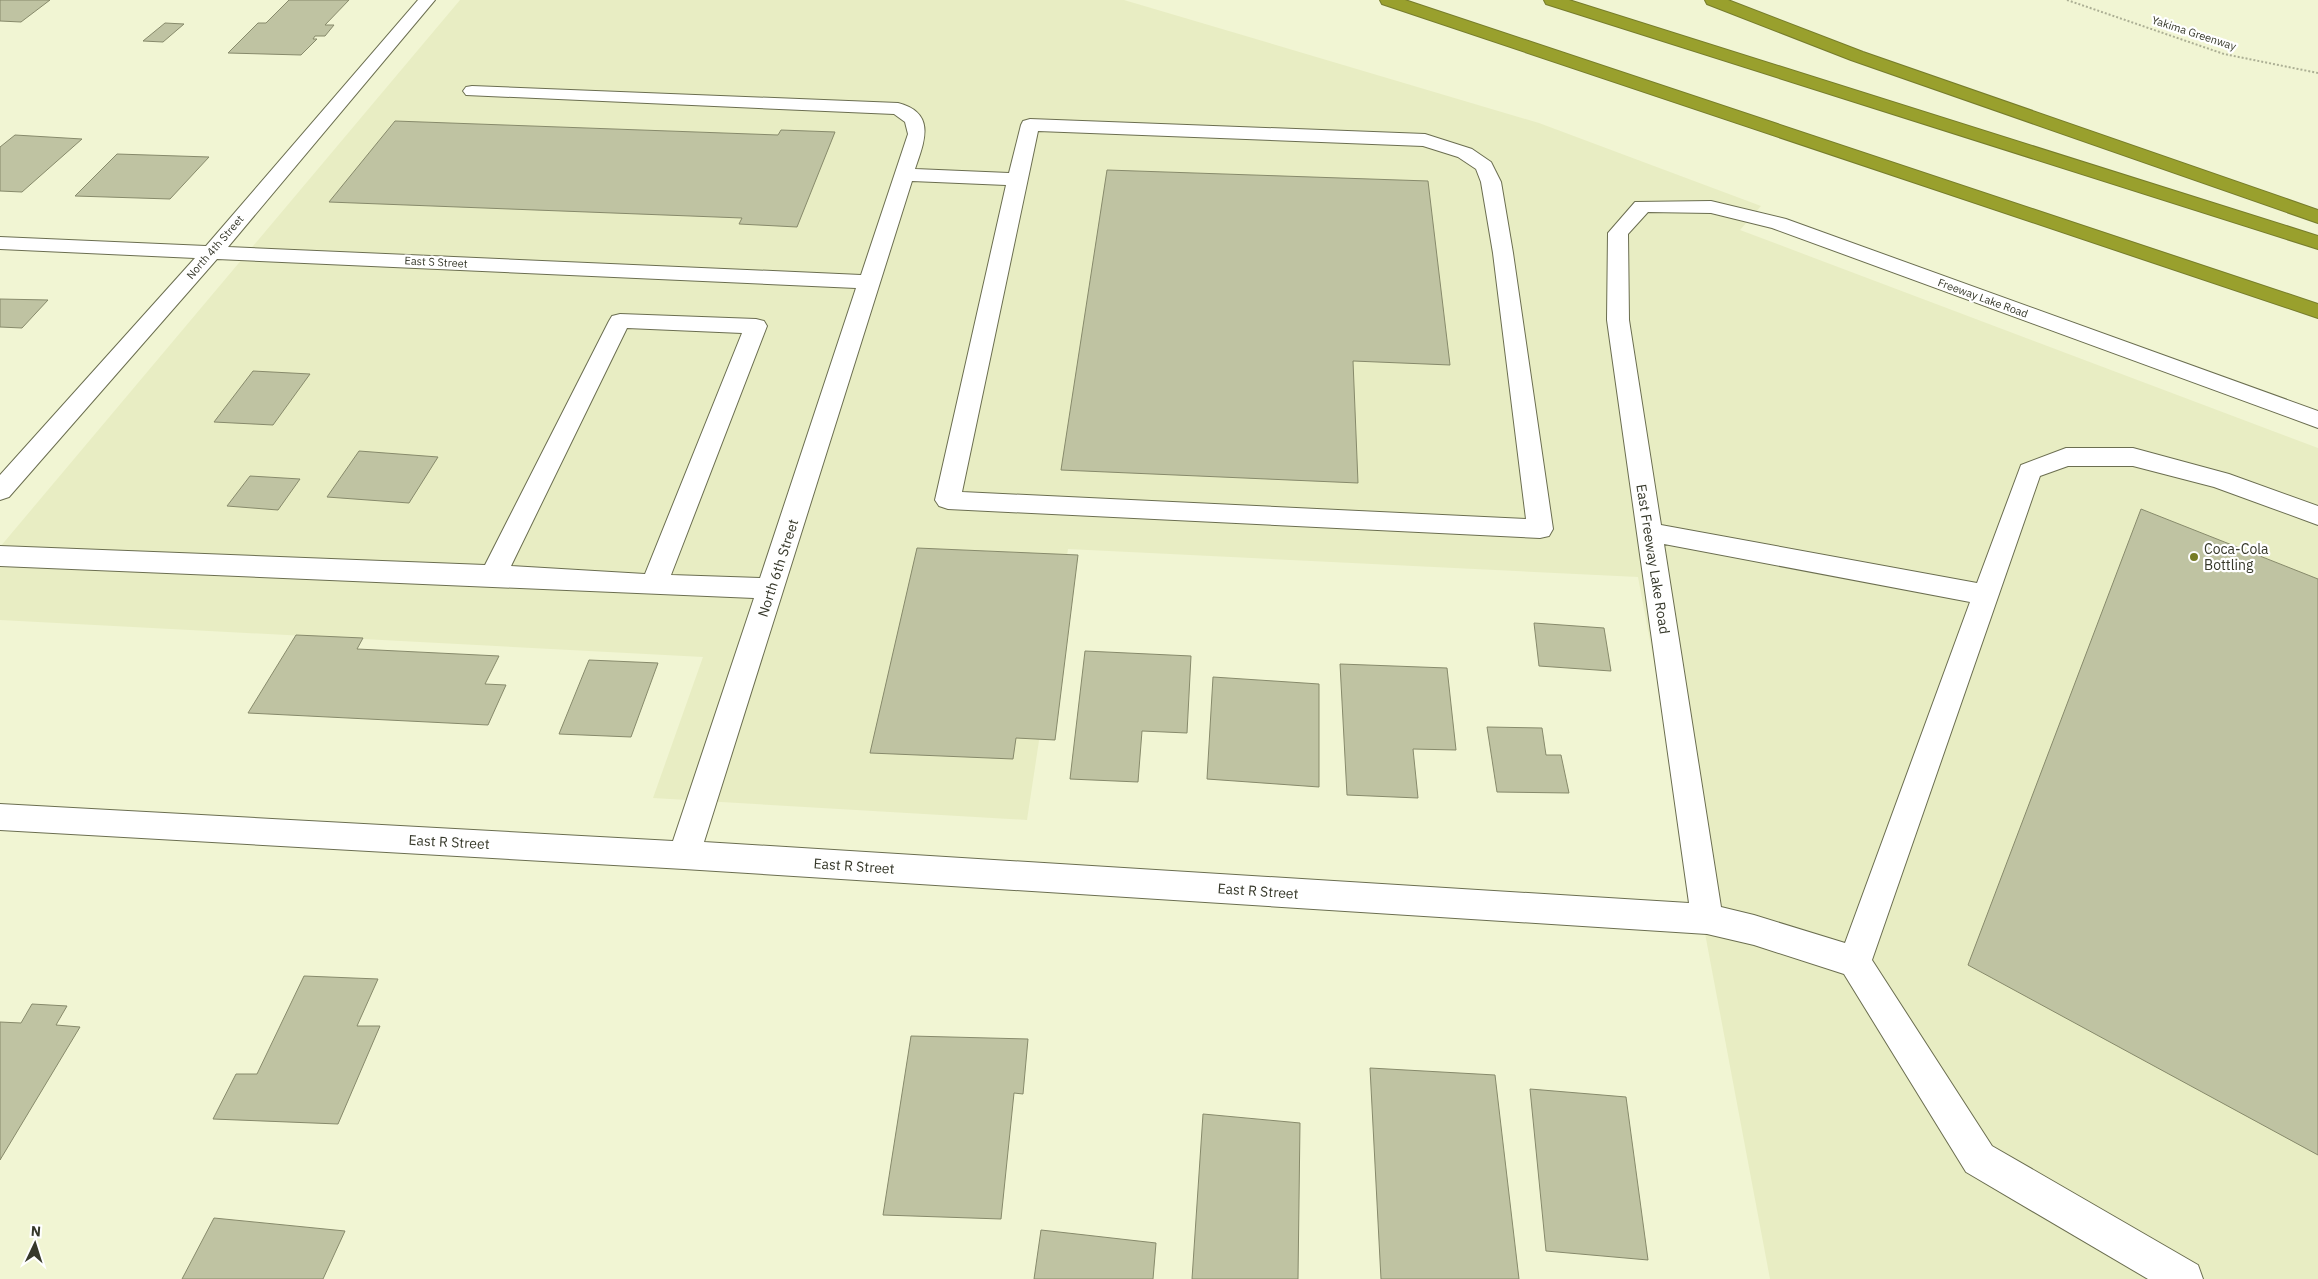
<svg xmlns="http://www.w3.org/2000/svg" width="2318" height="1279" viewBox="0 0 2318 1279" font-family="'IBM Plex Sans',sans-serif">
  <rect width="100%" height="100%" fill="#f1f5d3"/>
  <polygon fill="#e8edc3" points="460,0 1124,0 1539,123 1761,206 1740,230 2318,448 2318,1279 1770,1279 1638,577 1068,549 1027,820 653,798 703,657 0,620 0,547"/>
  <g fill="#bfc3a2" stroke="#878a6b">
    <polygon points="0,0 50,0 21,22 0,21"/>
    <polygon points="289,0 349,0 325,25 334,25 325,36 315,36 313,39 317,39 301,55 228,53 258,23 266,23"/>
    <polygon points="165,23 184,24 163,42 143,41"/>
    <polygon points="395,121 778,135 781,130 835,132 797,227 739,224 742,218 329,202"/>
    <polygon points="15,135 82,139 22,192 0,191 0,147"/>
    <polygon points="117,154 209,157 170,199 75,196"/>
    <polygon points="1107,170 1428,181 1450,365 1353,361 1358,483 1061,470"/>
    <polygon points="0,299 48,300 22,328 0,327"/>
    <polygon points="253,371 310,374 273,425 214,422"/>
    <polygon points="359,451 438,457 409,503 327,497"/>
    <polygon points="250,476 300,479 278,510 227,506"/>
    <polygon points="2141,509 2318,579 2318,1155 1968,965"/>
    <polygon points="917,548 1078,555 1055,740 1016,738 1013,759 870,753"/>
    <polygon points="1534,623 1604,628 1611,671 1539,666"/>
    <polygon points="296,635 363,638 357,649 499,656 485,684 506,685 488,725 248,713"/>
    <polygon points="1085,651 1191,656 1187,733 1142,731 1138,782 1070,779"/>
    <polygon points="589,660 658,663 631,737 559,734"/>
    <polygon points="1340,664 1447,668 1456,750 1413,749 1418,798 1347,795"/>
    <polygon points="1213,677 1319,684 1319,787 1207,779"/>
    <polygon points="1487,727 1542,728 1546,755 1561,755 1569,793 1497,792"/>
    <polygon points="304,976 378,979 357,1026 380,1026 338,1124 213,1119 236,1074 257,1074"/>
    <polygon points="32,1004 67,1006 56,1025 80,1027 0,1160 0,1022 21,1023"/>
    <polygon points="911,1036 1028,1039 1023,1094 1014,1093 1001,1219 883,1215"/>
    <polygon points="1370,1068 1495,1075 1519,1279 1381,1279"/>
    <polygon points="1530,1089 1626,1097 1648,1260 1546,1251"/>
    <polygon points="1203,1114 1300,1123 1298,1279 1192,1279"/>
    <polygon points="214,1218 345,1231 323,1279 182,1279"/>
    <polygon points="1041,1230 1156,1243 1153,1279 1034,1279"/>
  </g>
  <g fill="none" stroke-linecap="round" stroke-linejoin="round">
    <g stroke="#6b6e50" stroke-width="2">
      <path id="minor" d="M418 0H435L228 247 861 275 908 134 905 122 894 114 466 95 463 91 466 87 472 86 898 103C937 113 924 142 915 169L1009 173 1021 125 1023 121 1030 119 1425 134 1472 149 1491 162 1501 182 1513 253 1553 529 1549 536 1540 538 948 509 939 506 935 500 1006 185 912 181 704 842 1689 903 1607 320 1608 233 1635 202 1711 201 1786 219 2318 411V428L1772 228 1711 213 1648 212 1628 234 1629 320 1661 525 1977 583 2021 465 2066 448H2133L2229 474 2318 506V525L2214 487 2133 466H2068L2040 476 1872 960 1992 1146 2198 1265 2203 1279H2148L1966 1172 1844 974 1754 945 1707 934 684 869 0 830V804L673 841 754 598 0 566V546L485 565 609 321 612 316 620 314 756 319 764 321 767 326 671 575 760 578 856 288 217 259 9 497 0 500V475L195 258 0 249V237L206 246ZM1038 131 1423 146 1458 157 1476 169 1481 182 1493 253 1526 519 962 492ZM627 328 742 333 645 574 511 566ZM1664 544 1970 602 1845 943 1754 915 1721 907Z"/>
    </g>
    <g stroke="#767c2c" stroke-width="2">
      <g id="highway">
        <polygon points="1380,0 1405,0 2318,304 2318,318 1382,4"/>
        <polygon points="1544,0 1569,0 2318,236 2318,249 1546,4"/>
        <polygon points="1705,0 1728,0 1863,52 2318,210 2318,223 1851,60 1707,4"/>
      </g>
    </g>
    <polyline stroke="#acaf94" stroke-width="2" stroke-dasharray="2 2" stroke-linecap="butt" points="2067,0 2224,54 2318,73"/>
    <use href="#minor" fill="#fff" fill-rule="evenodd"/>
    <use href="#highway" fill="#99a02d" fill-rule="evenodd"/>
  </g>
  <circle fill="#767c26" stroke="#fff" stroke-width="2" cx="2194" cy="557" r="5"/>
  <g text-anchor="middle" stroke-width="4.5" stroke-linejoin="round" paint-order="stroke">
    <g font-size="11" fill="#36382a" stroke="#fff">
      <text transform="translate(2194 33) rotate(18)" y="4">Yakima Greenway</text>
      <text transform="translate(215 247) rotate(-49)" y="4">North 4th Street</text>
      <text transform="translate(436 262) rotate(3)" y="4">East S Street</text>
      <text transform="translate(1983 298) rotate(20)" y="4">Freeway Lake Road</text>
    </g>
    <g font-size="14" fill="#36382a" stroke="#fff" text-anchor="start">
      <text x="2204" y="554">Coca-Cola<tspan x="2204" dy="16">Bottling</tspan></text>
    </g>
    <g font-size="14" fill="#36382a" stroke="#fff">
      <text transform="translate(1653 559) rotate(81)" y="5">East Freeway Lake Road</text>
      <text transform="translate(778 568) rotate(-72)" y="5">North 6th Street</text>
      <text transform="translate(449 842) rotate(3)" y="5">East R Street</text>
      <text transform="translate(854 866) rotate(4)" y="5">East R Street</text>
      <text transform="translate(1258 891) rotate(4)" y="5">East R Street</text>
    </g>
  </g>
  <g transform="translate(35 1244) rotate(4)" stroke="#ffffff" stroke-width="4" paint-order="stroke">
  <path d="M0-4L9 19L0 12L-9 19Z" fill="#36382a"/>
  <text y="-8" font-size="14" font-weight="bold" text-anchor="middle" fill="#36382a">N</text>
  </g>
</svg>
